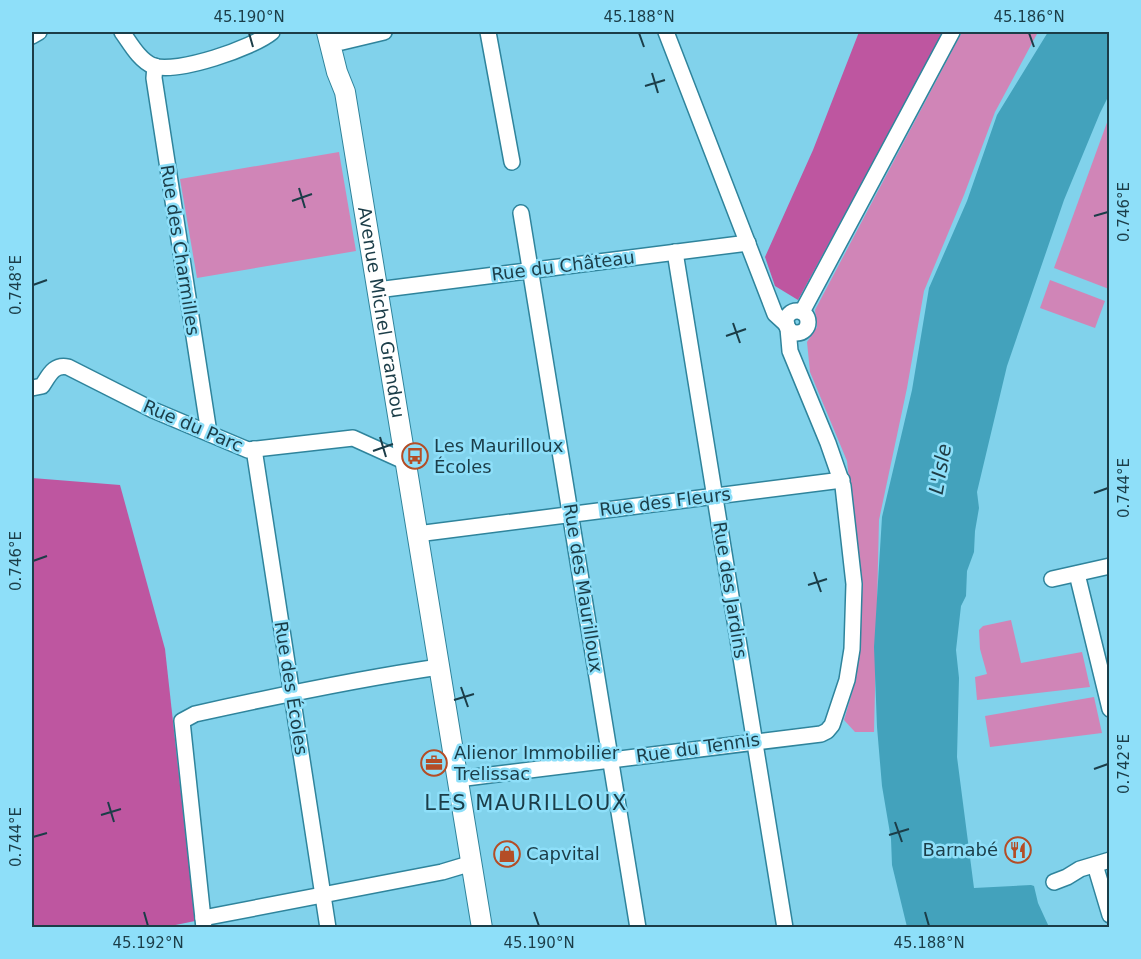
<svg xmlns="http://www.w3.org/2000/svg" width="1141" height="959" viewBox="0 0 1141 959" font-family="'DejaVu Sans',sans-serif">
  <rect width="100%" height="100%" fill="#81d2eb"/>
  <g fill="#d085b7">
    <polygon points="962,32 1038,32 995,112 964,195 924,291 907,388 879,520 874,732 855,732 844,720 854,686 858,632 850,488 847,461 810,372 807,342 817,327 815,310"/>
    <polygon points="1109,117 1110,117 1109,289 1054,268"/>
    <polygon points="339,152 356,251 197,278 180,179"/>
    <polygon points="1050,280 1105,301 1095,328 1040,308"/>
    <polygon points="1011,620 1021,663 1082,652 1090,687 977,700 975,677 987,674 980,649 979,630 983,626"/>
    <polygon points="1094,697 1102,733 990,747 985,716"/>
  </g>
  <g fill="#be56a0">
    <polygon points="859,32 944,32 798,300 775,286 765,257 813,150"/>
    <polygon points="32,478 120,485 165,649 195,921 161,928 32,927"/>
  </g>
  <polygon fill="#43a2bc" points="1048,32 1109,32 1109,95 1100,113 1064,200 1007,366 977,492 979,508 975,531 974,552 967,571 966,596 961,606 956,650 959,678 957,757 974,888 1031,885 1034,886 1038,903 1049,927 907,927 892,865 891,839 882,786 877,727 874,647 882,517 912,390 929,288 967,201 997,115"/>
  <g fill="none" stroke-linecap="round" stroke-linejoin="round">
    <g stroke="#2f849c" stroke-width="18">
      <g id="minor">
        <path d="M122 32C130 43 139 60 153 66 177 74 253 48 272 32"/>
        <polyline points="331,32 342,42 384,32"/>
        <polyline points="488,32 512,162"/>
        <polyline points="666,32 775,314 787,325"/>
        <polyline points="32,36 39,32"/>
        <polyline points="155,66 154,78 209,433"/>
        <polyline points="521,213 638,928"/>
        <polyline points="675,252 785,928"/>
        <polyline points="377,290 748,243"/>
        <circle cx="797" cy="322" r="11"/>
        <polyline points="802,312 952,32"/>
        <path d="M32 388 42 386C49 376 53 364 68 367L153 410 248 450 353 438 406 462"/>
        <polyline points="254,449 328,928"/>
        <polyline points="417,534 842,480"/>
        <polyline points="1077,574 1110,709"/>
        <polyline points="1052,579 1110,566"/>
        <polyline points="458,779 821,734 827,731 832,725 847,680 852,649 854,584 843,486 828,443 790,351 788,328"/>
        <polyline points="1095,865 1110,915"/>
        <polyline points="1054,882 1067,877 1080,869 1110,860"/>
        <polyline points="203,918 442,872 472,863"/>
        <path d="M204 928 182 721 195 714C276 696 357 679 439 667"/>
      </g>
    </g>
    <g stroke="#2f849c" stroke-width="22">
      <g id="major">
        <path id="s1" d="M327 32 337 72 345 92 482 928"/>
      </g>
    </g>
    <use href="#minor" stroke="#fff" stroke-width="15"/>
    <use href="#major" stroke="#fff" stroke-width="20"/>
  </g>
  <path fill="none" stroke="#1b3d48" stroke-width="2" d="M249 33 253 47M639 33 644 47M1029 33 1034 47M652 73 658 93M645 86 665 80M299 188 305 208M292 201 312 194M1094 216 1108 212M33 285 47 280M733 323 740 343M726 336 746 329M380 437 386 457M373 451 393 444M1094 493 1108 488M33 561 47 556M814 572 821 592M808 585 827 579M461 687 468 707M454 700 474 694M1094 769 1108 764M108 802 114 822M101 815 121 809M895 822 902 842M889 835 909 829M33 837 47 833M144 912 148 926M534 912 539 926M925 912 929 926"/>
  <defs>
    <g id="bus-ring" transform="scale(1.35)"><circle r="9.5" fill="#8edff9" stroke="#b44d26" stroke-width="1.5"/><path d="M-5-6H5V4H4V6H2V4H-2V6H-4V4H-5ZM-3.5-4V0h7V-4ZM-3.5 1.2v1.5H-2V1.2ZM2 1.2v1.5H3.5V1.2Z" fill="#b44d26"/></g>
    <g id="office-ring" transform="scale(1.35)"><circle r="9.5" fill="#8edff9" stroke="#b44d26" stroke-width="1.5"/><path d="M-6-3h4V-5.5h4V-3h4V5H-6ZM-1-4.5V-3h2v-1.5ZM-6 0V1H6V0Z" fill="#b44d26"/></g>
    <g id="restaurant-ring" transform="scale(1.35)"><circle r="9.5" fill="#8edff9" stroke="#b44d26" stroke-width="1.5"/><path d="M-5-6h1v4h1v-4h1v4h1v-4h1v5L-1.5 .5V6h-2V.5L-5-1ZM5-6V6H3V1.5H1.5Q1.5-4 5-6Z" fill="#b44d26"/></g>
    <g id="shop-ring" transform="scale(1.35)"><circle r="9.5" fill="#8edff9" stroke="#b44d26" stroke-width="1.5"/><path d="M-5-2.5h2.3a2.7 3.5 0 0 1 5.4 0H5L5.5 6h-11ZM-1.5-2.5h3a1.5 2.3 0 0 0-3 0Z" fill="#b44d26"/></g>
  </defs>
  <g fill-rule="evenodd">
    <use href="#bus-ring" x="415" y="456"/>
    <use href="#office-ring" x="434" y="763"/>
    <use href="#restaurant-ring" x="1018" y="850"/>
    <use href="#shop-ring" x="507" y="854"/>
  </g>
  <g text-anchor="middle" stroke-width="5" stroke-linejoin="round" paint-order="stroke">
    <g font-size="18" fill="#1b3d48" stroke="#8edff9">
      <text transform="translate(180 250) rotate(81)" y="6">Rue des Charmilles</text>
      <text transform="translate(563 266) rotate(-7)" y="6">Rue du Château</text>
      <text dy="6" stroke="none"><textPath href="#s1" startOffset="286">Avenue Michel Grandou</textPath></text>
      <text transform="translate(193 426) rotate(23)" y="6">Rue du Parc</text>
      <text transform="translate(665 502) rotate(-7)" y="6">Rue des Fleurs</text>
      <text transform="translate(583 588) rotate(81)" y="6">Rue des Maurilloux</text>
      <text transform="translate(730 590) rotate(81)" y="6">Rue des Jardins</text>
      <text transform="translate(291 688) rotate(81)" y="6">Rue des Écoles</text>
      <text transform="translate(698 748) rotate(-8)" y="6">Rue du Tennis</text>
    </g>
    <g font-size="18" fill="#1b3d48" stroke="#8edff9" text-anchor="start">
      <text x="434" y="452">Les Maurilloux<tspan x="434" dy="21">Écoles</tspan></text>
      <text x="454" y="759">Alienor Immobilier<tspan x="454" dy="21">Trelissac</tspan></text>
      <text x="998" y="856" text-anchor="end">Barnabé</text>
      <text x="526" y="860">Capvital</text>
    </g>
    <g font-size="20" font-style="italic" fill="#1f3c45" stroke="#8edff9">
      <text transform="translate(940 469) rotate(-80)" y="7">L'Isle</text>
    </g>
    <g font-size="21" letter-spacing="1.5" fill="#1b3d48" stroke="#8edff9">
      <text x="526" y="810">LES MAURILLOUX</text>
    </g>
  </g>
  <rect width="1141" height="959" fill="none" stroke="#8edff9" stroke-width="66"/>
  <rect x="33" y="33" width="1075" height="893" fill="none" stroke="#1b3d48" stroke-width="2"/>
  <g font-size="15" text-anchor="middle" fill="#1b3d48">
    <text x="249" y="22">45.190°N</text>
    <text x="639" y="22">45.188°N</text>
    <text x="1029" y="22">45.186°N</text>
    <text transform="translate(1124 212) rotate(-90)" y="5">0.746°E</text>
    <text transform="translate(16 285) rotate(-90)" y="5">0.748°E</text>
    <text transform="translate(1124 488) rotate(-90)" y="5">0.744°E</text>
    <text transform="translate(16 561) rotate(-90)" y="5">0.746°E</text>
    <text transform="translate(1124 764) rotate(-90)" y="5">0.742°E</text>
    <text transform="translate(16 837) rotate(-90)" y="5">0.744°E</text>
    <text x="148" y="948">45.192°N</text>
    <text x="539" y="948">45.190°N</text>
    <text x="929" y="948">45.188°N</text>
  </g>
</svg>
